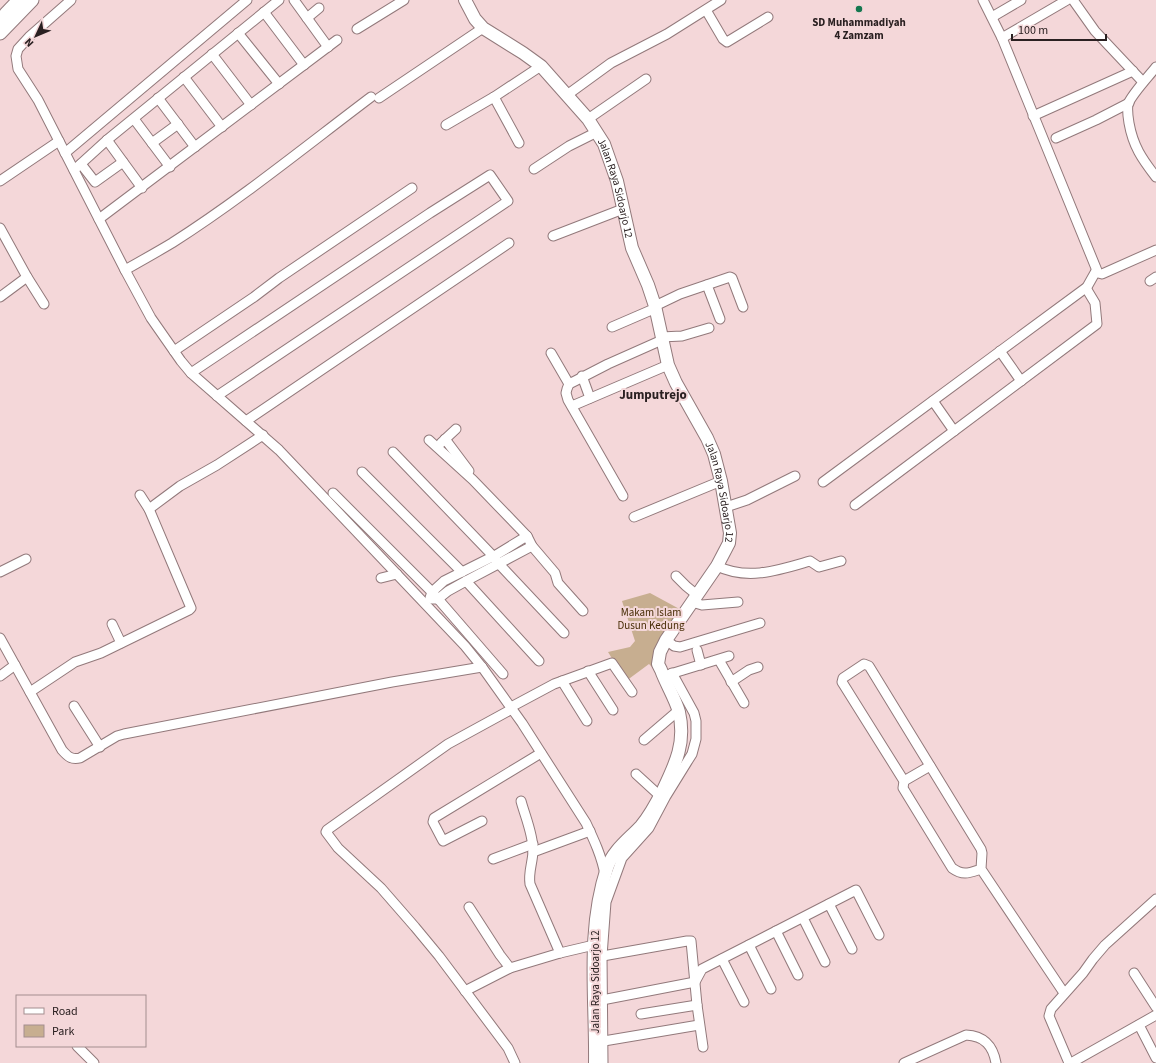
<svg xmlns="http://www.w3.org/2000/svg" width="1156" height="1063" viewBox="0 0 1156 1063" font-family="'Source Sans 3',sans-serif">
  <rect width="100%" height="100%" fill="#f4d7d9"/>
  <polygon fill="#c7ae90" points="650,593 685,612 655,670 649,664 626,681 608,652 630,647 635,641 622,601"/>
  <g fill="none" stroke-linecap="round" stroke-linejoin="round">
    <g stroke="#92797b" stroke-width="11">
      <g id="minor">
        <path d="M71 0 29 37 18 49 16 56 18 69 38 100 125 270 151 318 181 361 191 373 279 450 465 646 482 667 522 723 586 823C594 840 602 857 605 875"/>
        <polyline points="294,0 328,47"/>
        <polyline points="983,0 1002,38 1098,273 1102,274 1156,250"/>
        <polyline points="1073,0 1095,31 1143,82"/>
        <polyline points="706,10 723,39 727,42 768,17"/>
        <polyline points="264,12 304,65"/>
        <polyline points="992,17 1021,0"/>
        <polyline points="307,18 319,8"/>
        <polyline points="357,29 404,0"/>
        <polyline points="238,33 279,84"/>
        <polyline points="1002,38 1067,0"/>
        <polyline points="212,54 251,105"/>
        <path d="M1156 67C1149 76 1132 94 1128 104 1127 110 1128 117 1129 123 1133 146 1142 159 1156 177"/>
        <polyline points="184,77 222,127"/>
        <polyline points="567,95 611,63 667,34 721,0"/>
        <polyline points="494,97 519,143"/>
        <polyline points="158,98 195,147"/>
        <polyline points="379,98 483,28"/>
        <polyline points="1033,116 1133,71"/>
        <polyline points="134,119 170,167"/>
        <polyline points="588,119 646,79"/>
        <polyline points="446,125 494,97 541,66"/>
        <polyline points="1056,138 1096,120 1129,103"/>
        <polyline points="107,140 142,188"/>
        <polyline points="152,143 178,124"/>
        <polyline points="65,153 247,0"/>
        <polyline points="81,164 95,182 123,162"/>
        <polyline points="534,169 569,146 597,132"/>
        <polyline points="74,170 107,140 279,0"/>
        <polyline points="0,181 59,141"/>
        <polyline points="99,219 337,40"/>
        <polyline points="0,228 27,277 44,304"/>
        <polyline points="553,236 623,209"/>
        <path d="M125 270C141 261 157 252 172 243 241 199 306 146 371 97"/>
        <polyline points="1150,281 1156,277"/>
        <polyline points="707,285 720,319"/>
        <polyline points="0,297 27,277"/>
        <polyline points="655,306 680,294 730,277 732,278 743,307"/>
        <polyline points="612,327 656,308"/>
        <polyline points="661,337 682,336 709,328"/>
        <polyline points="174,351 254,297 279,278 412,188"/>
        <polyline points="1000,351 1021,381"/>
        <polyline points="551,353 569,384"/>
        <polyline points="191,373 430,213 490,175 508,201 217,396"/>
        <polyline points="582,376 590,398"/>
        <polyline points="933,401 954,431"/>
        <polyline points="572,406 668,365"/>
        <polyline points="246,421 509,243"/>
        <polyline points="445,439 469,471"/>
        <polyline points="429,440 473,480 527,536 532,546 555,573 558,583 583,611"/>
        <polyline points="441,443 456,429"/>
        <polyline points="393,452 493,556 499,564 564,633"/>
        <polyline points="362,472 462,572"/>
        <polyline points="823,482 1087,287 1096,271"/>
        <polyline points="333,493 432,592 503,674"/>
        <polyline points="623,496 568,400 566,393 567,389 569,384 575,381 608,364 662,340"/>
        <polyline points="855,505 1097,324 1095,303 1086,288"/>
        <polyline points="726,507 747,500 795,476"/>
        <polyline points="149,509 180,486 217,465 263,435"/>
        <polyline points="634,517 721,481"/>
        <path d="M717 566C748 581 779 570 810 561L819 567 841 561"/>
        <polyline points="0,572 26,559"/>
        <polyline points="676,576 686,586 697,595"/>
        <polyline points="381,578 397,574"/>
        <polyline points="466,581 539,661"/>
        <polyline points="430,598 432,592 444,581 496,555 527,536"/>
        <polyline points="432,599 438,599 448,591 466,581 532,546"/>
        <polyline points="692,602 702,605 738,602"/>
        <polyline points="112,624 121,643"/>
        <path d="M0 638 62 750C68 757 72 760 80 758L117 736 124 734 392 682 482 667"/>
        <polyline points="666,640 674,646 680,647 760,623"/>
        <polyline points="697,650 701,665"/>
        <polyline points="719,660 744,703"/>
        <polyline points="588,671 613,710"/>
        <polyline points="667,675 729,656"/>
        <polyline points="0,676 15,665"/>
        <polyline points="562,681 587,721"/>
        <polyline points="731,682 749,670 758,667"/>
        <polyline points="30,692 75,662 101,653 189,610 191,608 149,509 140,495"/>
        <polyline points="74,706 100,747"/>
        <polyline points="511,707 554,684 612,663 632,692"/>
        <polyline points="512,709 448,744 327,830 326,832 338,848 381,888 415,927 439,956 508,1048 515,1063"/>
        <polyline points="644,740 679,710"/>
        <polyline points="636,774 660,796"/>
        <polyline points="904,781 930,766"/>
        <path d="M521 801C525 816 533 834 533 850 533 862 528 872 530 884L560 953"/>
        <polyline points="482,821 443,841 433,822 434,818 541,753"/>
        <polyline points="533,852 590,831"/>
        <polyline points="493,859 533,844"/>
        <path d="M981 869C969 873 963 876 952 868L903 788 904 781 842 682 843 678 864 664 869 666 981 849 982 853 981 869 1064 993"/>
        <polyline points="829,904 852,949"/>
        <polyline points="469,907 500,955 510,968"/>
        <polyline points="803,918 825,962"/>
        <polyline points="776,931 798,975"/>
        <polyline points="749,945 771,989"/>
        <polyline points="597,957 687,941 691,941 697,1005 703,1047"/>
        <polyline points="722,959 744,1002"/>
        <polyline points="1134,973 1156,1007"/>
        <polyline points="465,991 510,968 560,953 594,945"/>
        <polyline points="602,1000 695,982 702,969 856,890 879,935"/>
        <polyline points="641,1014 697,1005"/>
        <polyline points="1139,1025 1156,1058"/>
        <polyline points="598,1042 699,1025"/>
        <polyline points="77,1046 94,1063"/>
        <polyline points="603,1063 602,956 606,902 622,858 649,828 666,796 687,762 692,754 696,739 696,721 694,713 672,673"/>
        <path d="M904 1063 966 1035C985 1036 993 1046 996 1063"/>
        <polyline points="1069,1063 1049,1016 1051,1009 1083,973 1093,959 1105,945 1156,899"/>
        <polyline points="1071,1063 1156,1015"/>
      </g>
    </g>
    <g stroke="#92797b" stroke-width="14">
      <g id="major">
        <path id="s1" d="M465 0 475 19 483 28 523 53 541 66 588 119 604 144 617 181 632 248 648 285 655 306 668 365 676 383 707 438 714 454 721 481 730 533 729 543 717 566 666 640 660 652 658 664 661 670C666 684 675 698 679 712 686 742 676 763 663 790 657 802 650 815 641 826 629 839 613 850 607 868 586 931 596 998 595 1063"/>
      </g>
    </g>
    <g stroke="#92797b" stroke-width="15">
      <g id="highway">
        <polyline points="0,20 19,0"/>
        <polyline points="0,33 32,0"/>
      </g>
    </g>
    <use href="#minor" stroke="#fff" stroke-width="9"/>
    <use href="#major" stroke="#fff" stroke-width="12"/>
    <use href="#highway" stroke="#fff" stroke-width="13"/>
  </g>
  <circle fill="#14774f" stroke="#f4d7d9" stroke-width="1.5" cx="859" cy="9" r="4"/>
  <g text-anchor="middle" stroke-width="4" stroke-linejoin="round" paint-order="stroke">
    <g font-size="11" font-weight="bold" fill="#2a2021" stroke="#f4d7d9">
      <text x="859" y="26">SD Muhammadiyah<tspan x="859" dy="13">4 Zamzam</tspan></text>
    </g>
    <g font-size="11" fill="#2a2021" stroke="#f4d7d9">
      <text dy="4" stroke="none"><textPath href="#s1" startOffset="249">Jalan Raya Sidoarjo 12</textPath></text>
      <text dy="4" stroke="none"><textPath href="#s1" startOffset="573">Jalan Raya Sidoarjo 12</textPath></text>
      <text transform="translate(595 982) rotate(-90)" y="4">Jalan Raya Sidoarjo 12</text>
    </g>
    <g font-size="11" fill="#472c05" stroke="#f4d7d9">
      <text x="651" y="616">Makam Islam<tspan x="651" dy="13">Dusun Kedung</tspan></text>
    </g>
    <g font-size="13" font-weight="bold" fill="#2a2021" stroke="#f4d7d9">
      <text x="653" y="399">Jumputrejo</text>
    </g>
  </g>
  <rect x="16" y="995" width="130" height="52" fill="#f4d7d9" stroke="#a38e8f"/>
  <rect x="24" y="1008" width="20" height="6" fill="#ffffff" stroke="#a38e8f"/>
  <text x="52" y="1015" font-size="12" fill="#2a2021">Road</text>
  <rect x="24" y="1025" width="20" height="12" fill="#c7ae90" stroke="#a38e8f"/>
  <text x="52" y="1035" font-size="12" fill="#2a2021">Park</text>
  <g transform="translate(36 36) rotate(226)" stroke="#f4d7d9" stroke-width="3" paint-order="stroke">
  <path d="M0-3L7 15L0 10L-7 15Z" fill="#2a2021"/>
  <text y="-6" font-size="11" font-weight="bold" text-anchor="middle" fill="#2a2021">N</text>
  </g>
  <path d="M1012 34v6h94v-6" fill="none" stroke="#2a2021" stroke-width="2"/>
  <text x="1018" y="34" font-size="12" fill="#2a2021" stroke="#f4d7d9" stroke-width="3" paint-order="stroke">100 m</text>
</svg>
